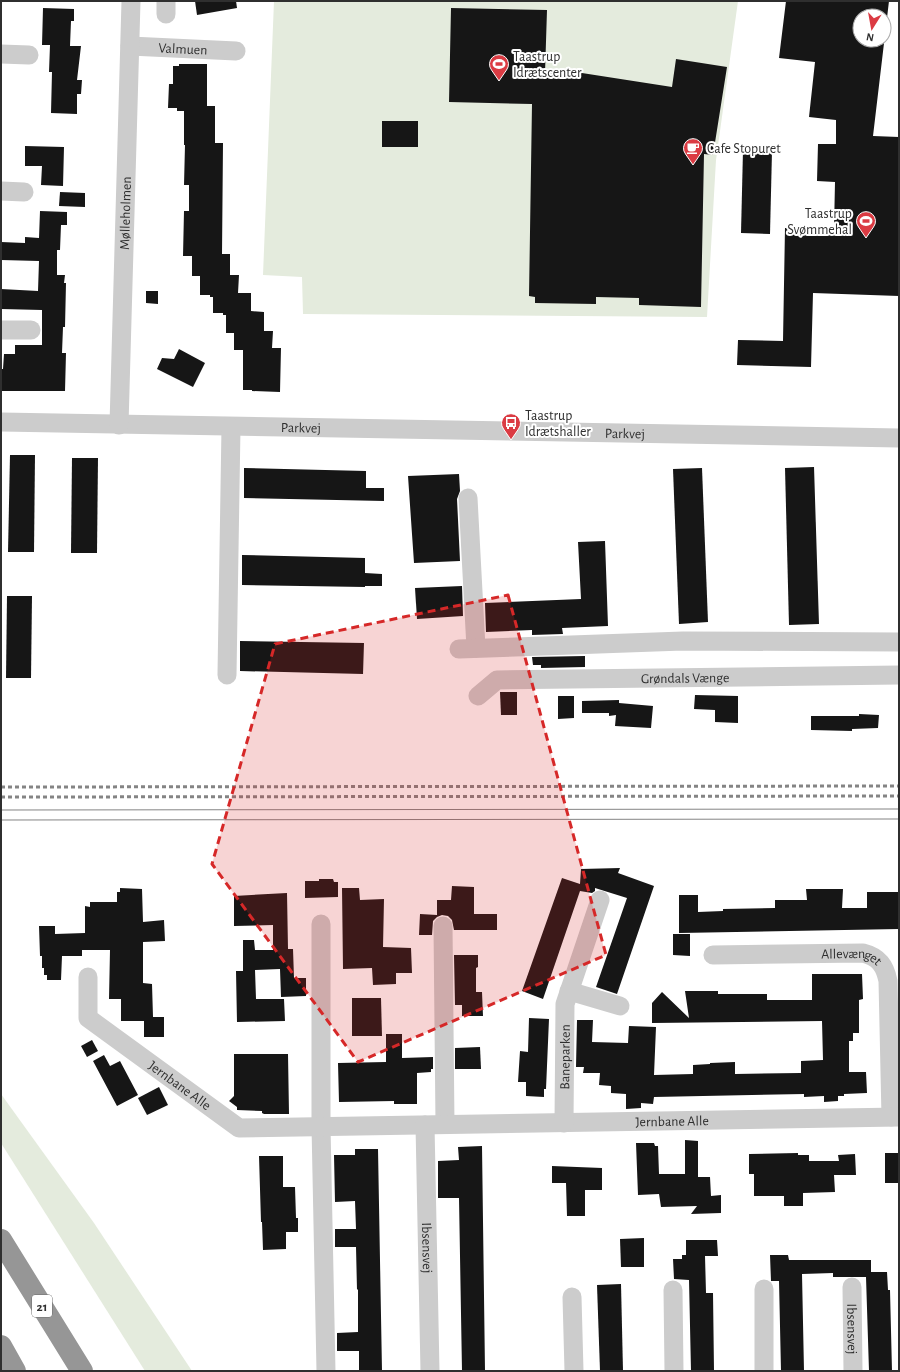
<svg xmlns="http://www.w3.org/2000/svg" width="900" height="1372" viewBox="0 0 900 1372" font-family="'Alegreya Sans',sans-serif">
  <rect width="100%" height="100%" fill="#fff"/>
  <g fill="#e4ebdd">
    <polygon points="274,1 738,1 716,160 707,317 303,314 302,277 263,275"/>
    <polygon points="1,1094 94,1223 192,1371 145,1371 1,1143"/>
  </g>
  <g fill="#161616" fill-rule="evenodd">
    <polygon points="195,1 236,1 237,8 197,15"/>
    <path d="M786 1H889L873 136 899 137V296L813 293 811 367 737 365 738 340 783 341 785 228 834 229 835 182 817 181 818 144H836V120L809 117 815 62 779 58ZM860 16H884V40H860Z"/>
    <polygon points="43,8 74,9 74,21 71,21 70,46 81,46 77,80 82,80 81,94 77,94 77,114 51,113 52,72 49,72 50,45 42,45"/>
    <polygon points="451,8 547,10 545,73 569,73 569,71 672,87 676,59 727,67 713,155 704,154 701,307 639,305 639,298 596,297 596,304 535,303 535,297 529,296 532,104 449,102"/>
    <polygon points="179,64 207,64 207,106 215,106 215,143 223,143 222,254 230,254 230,275 239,275 238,293 251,293 251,311 264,312 264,331 273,331 272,348 281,348 280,392 252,391 252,390 243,390 243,350 234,350 234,333 226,333 226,315 223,315 223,313 213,313 213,297 210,297 210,295 200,295 200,276 192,276 192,256 183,256 184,211 189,211 189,185 184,185 185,145 184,145 184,111 177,111 177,108 168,108 169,84 173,84 173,66 179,66"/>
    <rect x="382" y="121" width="36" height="26"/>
    <polygon points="25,146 64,147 63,186 41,185 42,166 25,166"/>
    <polygon points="743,150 772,151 770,234 741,233"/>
    <polygon points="60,192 85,193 85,207 59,206"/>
    <polygon points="40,211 67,212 67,225 61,225 60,250 57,250 57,275 65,275 64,283 66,283 65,327 63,327 62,353 66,353 65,391 1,391 1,369 3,369 4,354 15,354 15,345 42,345 42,310 1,309 1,289 38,291 39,261 1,260 1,242 25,243 25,237 39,238"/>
    <polygon points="146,291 158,291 158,304 146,303"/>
    <polygon points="179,349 205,363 193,387 157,369 162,358 174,359"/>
    <polygon points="10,455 35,455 34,552 8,552"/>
    <polygon points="72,458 98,458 97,553 71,553"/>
    <polygon points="814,467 819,624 789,625 785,468"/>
    <polygon points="244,468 366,471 366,488 384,488 384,501 244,498"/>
    <polygon points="702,468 708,622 679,624 673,469"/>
    <polygon points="459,474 460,491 457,499 460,561 414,563 408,476"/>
    <polygon points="605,541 608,626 562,628 563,634 532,635 532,630 486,632 485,603 581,599 578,542"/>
    <polygon points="242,555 365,558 365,573 382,574 382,586 365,586 365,587 242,585"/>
    <polygon points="462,586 463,616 417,619 415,588"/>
    <polygon points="7,596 32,596 31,678 6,678"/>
    <polygon points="240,641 364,643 363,674 240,671"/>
    <polygon points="585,656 585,667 541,668 541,665 533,665 532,657"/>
    <polygon points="500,692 517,692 517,715 501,715"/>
    <polygon points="695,695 738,696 738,723 715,722 715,710 694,709"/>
    <polygon points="558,696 574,696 574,718 558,719"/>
    <polygon points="619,700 619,703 653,706 651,728 615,726 616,715 609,716 609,713 582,713 582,701"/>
    <polygon points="859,714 879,715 878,728 852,729 852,731 811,730 811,716 859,716"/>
    <polygon points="620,868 618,873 654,886 617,994 596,987 627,898 595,888 595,891 592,893 580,891 543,999 522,991 562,878 580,884 581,869"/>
    <polygon points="319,879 333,879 334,882 338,882 338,897 305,898 305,881 319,881"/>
    <polygon points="452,886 474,887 474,914 497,914 497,930 454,930 452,920 448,916 442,915 437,917 433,921 432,935 419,935 420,914 437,915 437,900 451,900"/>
    <polygon points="120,888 142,889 143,922 164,920 165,941 143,942 143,983 152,984 153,1017 164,1017 164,1037 144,1037 144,1021 121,1021 121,999 109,999 110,950 82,950 82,956 62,956 61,980 47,980 47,975 44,975 44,968 42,968 42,956 40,956 39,926 55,926 55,934 85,933 85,906 90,907 90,902 117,902 117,892 120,892"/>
    <polygon points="342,888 359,888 360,900 384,899 383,947 411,948 412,973 396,973 396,984 373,985 372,968 343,969"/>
    <polygon points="806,889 843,889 842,908 867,908 867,892 899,892 899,929 679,933 679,895 698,895 698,912 723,911 723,909 775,908 775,900 807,900"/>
    <polygon points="287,893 288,949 293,949 294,978 306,978 306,996 281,997 280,969 255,970 256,999 284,999 285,1021 237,1022 236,971 243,971 243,940 254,940 255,950 273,950 273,925 234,926 234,896"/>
    <polygon points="673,934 690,934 690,956 673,955"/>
    <polygon points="454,955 478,955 478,967 476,968 476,992 482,992 483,1016 462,1016 462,1005 455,1005"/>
    <polygon points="812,974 862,974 863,999 859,1000 859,1033 853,1033 853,1041 849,1041 849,1072 866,1072 867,1093 844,1094 844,1096 838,1096 838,1101 824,1102 824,1096 804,1097 804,1094 654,1097 653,1104 641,1103 641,1108 626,1109 626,1094 611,1093 611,1086 599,1085 600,1073 583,1073 584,1067 576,1067 577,1020 593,1020 592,1042 628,1043 629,1026 656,1027 654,1075 693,1074 693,1065 710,1064 710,1063 735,1062 735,1074 801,1073 801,1061 823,1060 822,1021 652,1023 652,1003 662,992 689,1018 685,991 718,991 718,994 767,994 767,1000 812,1000"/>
    <polygon points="352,998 381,998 382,1036 352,1036"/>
    <polygon points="529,1018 549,1019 546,1089 544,1089 544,1097 526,1096 526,1082 518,1082 520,1051 528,1052"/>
    <polygon points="386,1034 402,1034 402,1058 433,1057 433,1069 431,1069 431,1072 417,1073 417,1104 394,1104 394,1101 339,1102 338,1063 386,1062"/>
    <polygon points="92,1040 98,1051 87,1057 81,1046"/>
    <polygon points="480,1047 481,1069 455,1069 455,1048"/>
    <polygon points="234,1054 288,1054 289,1114 264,1114 262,1113 262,1111 237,1110 237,1107 229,1101 234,1096"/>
    <polygon points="104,1055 110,1066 120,1061 138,1095 117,1106 93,1061"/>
    <polygon points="159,1087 168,1105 147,1115 138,1098"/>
    <polygon points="685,1140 698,1141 698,1177 710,1177 711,1196 721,1195 721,1213 691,1214 697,1206 661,1207 659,1194 638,1195 636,1143 654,1143 655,1146 658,1146 659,1174 685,1174"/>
    <polygon points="482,1146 485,1371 462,1371 459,1198 438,1198 438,1161 459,1160 458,1147"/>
    <polygon points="355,1149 378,1149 382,1371 359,1371 359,1351 337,1351 337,1333 358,1332 358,1289 357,1290 356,1247 335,1247 335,1229 356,1229 355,1201 335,1202 334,1155 355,1155"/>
    <polygon points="798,1153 798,1155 809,1155 809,1161 839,1161 838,1155 855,1154 856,1175 834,1175 835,1192 803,1193 803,1206 784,1206 784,1196 754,1196 754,1174 749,1174 749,1154"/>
    <rect x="885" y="1153" width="14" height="30"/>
    <polygon points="259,1156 283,1156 283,1187 295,1187 296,1218 298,1218 298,1232 286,1232 286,1249 263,1250 262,1222 261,1222"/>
    <polygon points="552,1166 602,1168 602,1190 585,1190 585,1216 567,1216 566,1183 552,1183"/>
    <polygon points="644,1238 644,1267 621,1267 620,1239"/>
    <polygon points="686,1240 717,1240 718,1256 705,1256 706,1293 713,1293 714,1371 691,1371 689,1280 674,1279 673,1259 682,1259 682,1255 686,1255"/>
    <polygon points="770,1255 788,1255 789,1260 871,1260 871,1272 887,1272 888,1290 890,1290 892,1371 869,1371 866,1277 833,1277 833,1273 802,1274 804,1371 781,1371 779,1281 771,1281"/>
    <polygon points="621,1284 623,1371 600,1371 597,1285"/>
  </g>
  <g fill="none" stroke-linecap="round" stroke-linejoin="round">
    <g stroke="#ccc" stroke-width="19">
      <polyline points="166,14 166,1"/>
      <path id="s1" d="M130 46 236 51"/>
      <polyline points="1,54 29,55"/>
      <polyline points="1,191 24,192"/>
      <polyline points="1,330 31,330"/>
      <path id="s2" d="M1 422 899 438"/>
      <path id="s3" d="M119 425 131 1"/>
      <polyline points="468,498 476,648"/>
      <polyline points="459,649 683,641 899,642"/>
      <polyline points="227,675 231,427"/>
      <path id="s4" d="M478 696 497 680 899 675"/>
      <polyline points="321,924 321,1126 326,1371"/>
      <polyline points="443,926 445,1124"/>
      <path id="s5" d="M713 955 863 953C879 957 885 966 888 981L891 1117"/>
      <path id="s6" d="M88 977V1018L239 1128 899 1117"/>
      <polyline points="569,991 620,1006"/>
      <path id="s7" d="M564 1123 565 1004 600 900"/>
      <path id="s8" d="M425 1125 430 1371"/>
      <path id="s9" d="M852 1287 853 1371"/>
      <polyline points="764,1289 764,1371"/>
      <polyline points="673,1290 674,1371"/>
      <polyline points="572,1297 574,1371"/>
    </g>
    <g stroke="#969696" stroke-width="22">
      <polyline points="1,1240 82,1371"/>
      <polyline points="1,1346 15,1371"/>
    </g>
    <g stroke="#848484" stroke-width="1">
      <polyline points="1,810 899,809"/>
      <polyline points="1,820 899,819"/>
    </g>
    <g stroke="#848484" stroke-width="3" stroke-dasharray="4 3" stroke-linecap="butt">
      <polyline points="1,787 899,786"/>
      <polyline points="1,797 899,796"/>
    </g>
  </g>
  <path fill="#d62828" fill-opacity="0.2" stroke="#d62828" stroke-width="3" stroke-dasharray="8 5" stroke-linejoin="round" d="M508 595 606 955 358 1062 212 864 275 644Z"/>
  <defs>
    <g id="stadium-pin" transform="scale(1)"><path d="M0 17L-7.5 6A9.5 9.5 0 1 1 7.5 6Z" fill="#db3b43" stroke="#fff"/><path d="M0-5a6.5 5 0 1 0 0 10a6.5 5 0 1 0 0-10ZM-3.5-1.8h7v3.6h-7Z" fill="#fff"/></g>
    <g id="cafe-pin" transform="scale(1)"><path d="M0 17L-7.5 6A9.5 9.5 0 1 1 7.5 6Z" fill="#db3b43" stroke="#fff"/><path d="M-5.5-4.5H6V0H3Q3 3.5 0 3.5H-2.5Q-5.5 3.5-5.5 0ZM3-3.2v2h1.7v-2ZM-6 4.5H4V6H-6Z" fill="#fff"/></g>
    <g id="bus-pin" transform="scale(1)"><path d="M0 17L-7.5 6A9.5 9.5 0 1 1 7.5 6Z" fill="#db3b43" stroke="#fff"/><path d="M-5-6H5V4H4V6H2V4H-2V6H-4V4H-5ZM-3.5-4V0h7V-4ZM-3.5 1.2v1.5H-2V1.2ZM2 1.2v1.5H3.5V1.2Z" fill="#fff"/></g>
  </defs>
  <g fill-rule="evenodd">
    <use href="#stadium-pin" x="499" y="64"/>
    <use href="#cafe-pin" x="693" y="148"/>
    <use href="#stadium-pin" x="866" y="221"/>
    <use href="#bus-pin" x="511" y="423"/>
  </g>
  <g text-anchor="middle" stroke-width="4" stroke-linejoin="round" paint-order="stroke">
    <rect fill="#fff" stroke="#6d6d6d" stroke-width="1" x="32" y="1295" width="20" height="22" rx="3"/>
    <g font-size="13" font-weight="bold" fill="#2f2f2f">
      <text x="42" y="1311">21</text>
    </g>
    <g font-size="14" fill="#2f2f2f" stroke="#fff">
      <text dy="5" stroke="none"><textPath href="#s1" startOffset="53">Valmuen</textPath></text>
      <text dy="5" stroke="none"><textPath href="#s3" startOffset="212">Mølleholmen</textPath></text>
      <text dy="5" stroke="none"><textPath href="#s2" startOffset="300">Parkvej</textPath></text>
      <text dy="5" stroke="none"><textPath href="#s2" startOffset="624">Parkvej</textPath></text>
      <text dy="5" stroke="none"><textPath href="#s4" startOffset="213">Grøndals Vænge</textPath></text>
      <text dy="5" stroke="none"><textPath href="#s5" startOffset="139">Allevænget</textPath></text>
      <text dy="5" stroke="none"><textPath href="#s7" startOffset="66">Baneparken</textPath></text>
      <text dy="5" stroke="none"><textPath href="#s6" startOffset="155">Jernbane Alle</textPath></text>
      <text dy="5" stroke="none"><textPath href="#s6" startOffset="661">Jernbane Alle</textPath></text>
      <text dy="5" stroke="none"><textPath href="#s8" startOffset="123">Ibsensvej</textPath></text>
      <text dy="5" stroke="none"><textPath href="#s9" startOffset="42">Ibsensvej</textPath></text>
    </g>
    <g font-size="14" fill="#2f2f2f" stroke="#fff" text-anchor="start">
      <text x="513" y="61">Taastrup<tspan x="513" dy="16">Idrætscenter</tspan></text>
      <text x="707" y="153">Cafe Stopuret</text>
      <text x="852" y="218" text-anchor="end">Taastrup<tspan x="852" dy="16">Svømmehal</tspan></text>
      <text x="525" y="420">Taastrup<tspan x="525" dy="16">Idrætshaller</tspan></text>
    </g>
  </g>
  <rect width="900" height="1372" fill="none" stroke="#2f2f2f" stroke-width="4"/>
  <g transform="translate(872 28) rotate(191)"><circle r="19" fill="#ffffff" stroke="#acacac"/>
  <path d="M0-3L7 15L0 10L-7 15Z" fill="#db3b43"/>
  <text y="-6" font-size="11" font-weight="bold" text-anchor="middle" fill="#2f2f2f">N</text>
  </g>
</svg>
